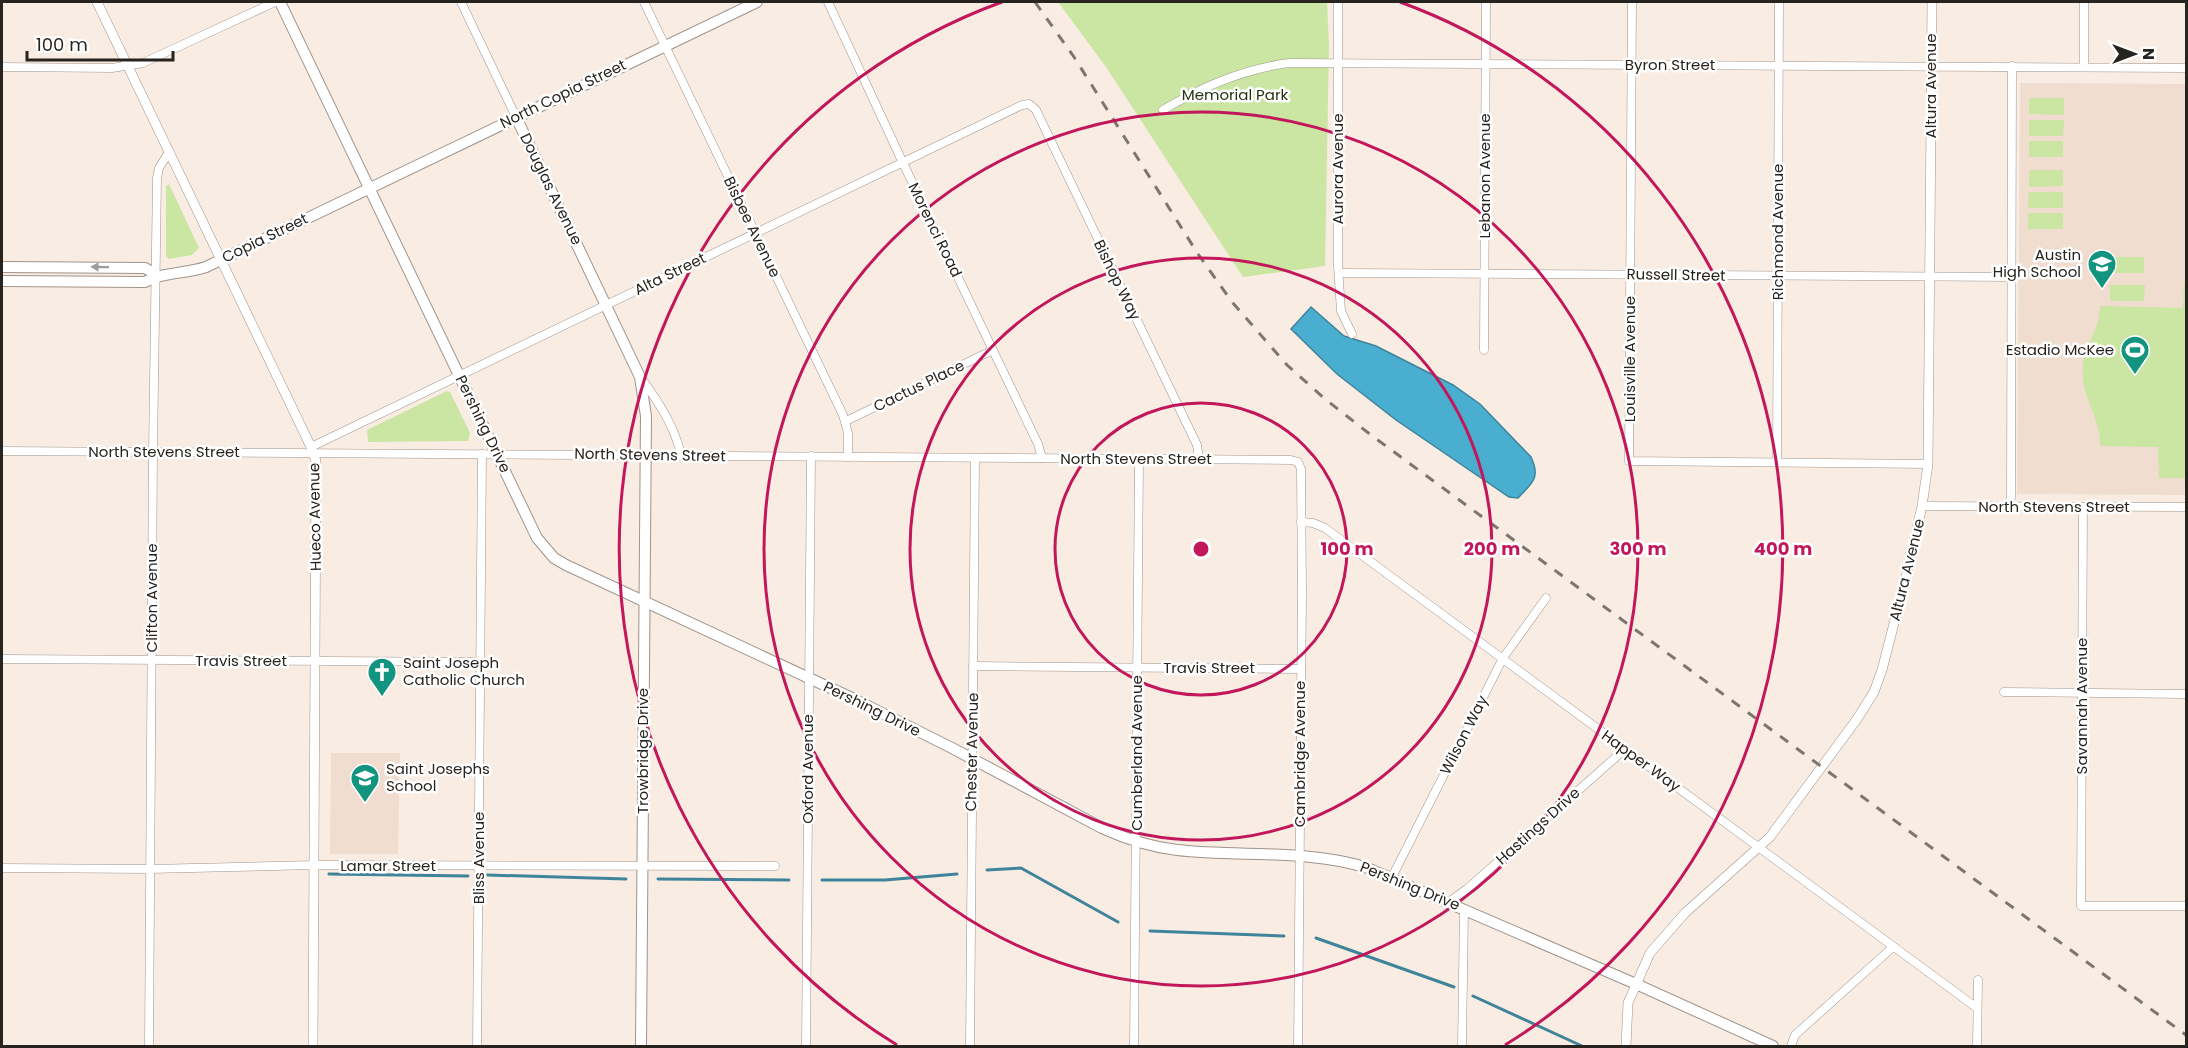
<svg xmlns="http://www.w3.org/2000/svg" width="2188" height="1048" viewBox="0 0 2188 1048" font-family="Poppins,sans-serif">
  <rect width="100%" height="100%" fill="#f9ece3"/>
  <g fill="#f0ddcf">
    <polygon points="2020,83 2186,84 2186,495 2017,494"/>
    <polygon points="331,753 400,753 398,854 330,854"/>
  </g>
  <g fill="#cae6a2">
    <polygon points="1058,2 1327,2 1329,45 1325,266 1243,277 1106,67"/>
    <polygon points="2029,98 2064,98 2064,115 2029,114"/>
    <polygon points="2029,120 2064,120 2063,136 2029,136"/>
    <rect x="2029" y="141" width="34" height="16"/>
    <polygon points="2029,170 2063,170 2063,186 2029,187"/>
    <polygon points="169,184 199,248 192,255 169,259 166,256 166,186"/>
    <polygon points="2029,192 2063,192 2063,208 2028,208"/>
    <rect x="2028" y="213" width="35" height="16"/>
    <rect x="2110" y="257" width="34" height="16"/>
    <path d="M2184 282H2186V478H2159L2158 447 2100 446C2101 417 2079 394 2083 364 2086 343 2100 329 2100 306L2183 308Z"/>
    <polygon points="2110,285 2145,285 2144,301 2110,301"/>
    <polygon points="447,391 450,392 470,433 468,441 368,442 367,430"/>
  </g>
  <path fill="#49aecf" stroke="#3f849a" stroke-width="1.5" d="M1311 307 1344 336 1376 346 1453 385 1480 404 1531 457C1541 478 1532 483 1518 498L1509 497 1396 420 1337 374 1291 329Z"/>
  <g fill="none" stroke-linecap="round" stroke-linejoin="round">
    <g stroke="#3f849a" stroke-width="3">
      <polyline points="987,870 1021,868 1118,922"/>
      <polyline points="329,874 468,876"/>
      <polyline points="487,875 626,879"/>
      <polyline points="658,879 789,880"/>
      <polyline points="822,880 885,880 957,874"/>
      <polyline points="1150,931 1284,936"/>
      <polyline points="1316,938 1454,987"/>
      <polyline points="1473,996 1582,1046"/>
    </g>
    <g stroke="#9f948b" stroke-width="9">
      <g id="minor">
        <polyline points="461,2 516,117"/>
        <polyline points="644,2 843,415 848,433 848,457"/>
        <polyline points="828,2 903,163 1038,444 1042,458"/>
        <polyline points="1338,2 1338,265 1341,311 1352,334"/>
        <polyline points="1632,2 1629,461 1928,464"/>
        <polyline points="2084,66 2084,2"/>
        <polyline points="2,67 112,68 143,63 275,2"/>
        <path d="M1163 110C1203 86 1243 69 1289 63L2186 68"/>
        <polyline points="1340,273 2013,277"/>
        <polyline points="1484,350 1486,2"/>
        <path d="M641 378C658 401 675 427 681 455"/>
        <polyline points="846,421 993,350"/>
        <polyline points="311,447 970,130 1022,105 1029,104 1036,110 1197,445 1199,459"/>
        <polyline points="2,451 1291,460 1298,462 1301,469 1302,594 1298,1046"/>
        <polyline points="1777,463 1779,2"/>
        <polyline points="1922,506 2186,507"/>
        <polyline points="2008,507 2011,497 2012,66"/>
        <polyline points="2083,507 2081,906 2186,906"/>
        <polyline points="1301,522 1313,523 1325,528 1977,1008"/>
        <polyline points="2,659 480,662"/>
        <polyline points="973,666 1301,669"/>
        <polyline points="2004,692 2186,694"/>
        <polyline points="2,868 150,869 315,865 775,866"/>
        <polyline points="1392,877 1503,658 1546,598"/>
        <polyline points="1449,902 1467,889 1625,749"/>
        <polyline points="149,1046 153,452 157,178 159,168 169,152"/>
        <polyline points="477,1046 482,454"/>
        <polyline points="806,1046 811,456"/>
        <polyline points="970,1046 975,458"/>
        <polyline points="1134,1046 1139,459"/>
        <polyline points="1462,1046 1464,909"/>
        <polyline points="1791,1046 1795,1035 1893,947"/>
        <polyline points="1977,1046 1978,980"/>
      </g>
    </g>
    <g stroke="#9f948b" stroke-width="10">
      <g id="tertiary">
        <polyline points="97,2 311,447 316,461 313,1046"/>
        <polyline points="1626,1046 1628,1003 1650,953 1685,913 1770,837 1857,719 1874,692 1882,670 1906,577 1922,506 1928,464 1932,2"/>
      </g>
    </g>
    <g stroke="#9f948b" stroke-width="12">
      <g id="secondary">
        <path d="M280 2 537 538 554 558 566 565 854 699 952 748 1102 828C1126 839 1151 847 1177 850 1240 857 1304 849 1365 867L1636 984 1773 1046"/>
        <polyline points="516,117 640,377 646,416 641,1046"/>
        <polyline points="2,267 145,268 157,275"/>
        <path d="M2 281 145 282C162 272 185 274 206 267L757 2"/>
      </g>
    </g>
    <use href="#minor" stroke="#fff" stroke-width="8"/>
    <use href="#tertiary" stroke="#fff" stroke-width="9"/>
    <use href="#secondary" stroke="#fff" stroke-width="10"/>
    <polyline stroke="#7d756f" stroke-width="3" stroke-dasharray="10 10" stroke-linecap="butt" points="1035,2 1074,57 1198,254 1232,302 1287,365 1325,399 1371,435 2186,1035"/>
  </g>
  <defs><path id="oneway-solid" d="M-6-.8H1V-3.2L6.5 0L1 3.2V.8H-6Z" transform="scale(1.5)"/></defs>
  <use fill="#9e9c9a" href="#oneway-solid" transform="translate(100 267) rotate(-179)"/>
  <g fill="none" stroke="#c2185b" stroke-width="3">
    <circle cx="1201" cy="549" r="146"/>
    <circle cx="1201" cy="549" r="291"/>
    <circle cx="1201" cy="549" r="437"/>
    <path d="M897 1045A582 582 0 0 1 1002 2M1400 2A582 582 0 0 1 1505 1045"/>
  </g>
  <defs>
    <g id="school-pin" transform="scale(1.5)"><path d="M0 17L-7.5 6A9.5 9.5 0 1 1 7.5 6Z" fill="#12947e" stroke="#fff"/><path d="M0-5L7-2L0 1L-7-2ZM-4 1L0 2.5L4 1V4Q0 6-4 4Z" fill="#fff"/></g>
    <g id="stadium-pin" transform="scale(1.5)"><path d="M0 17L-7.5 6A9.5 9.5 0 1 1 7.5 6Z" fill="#12947e" stroke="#fff"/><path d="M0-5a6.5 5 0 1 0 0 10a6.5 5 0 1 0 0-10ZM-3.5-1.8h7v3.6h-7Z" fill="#fff"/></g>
    <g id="church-pin" transform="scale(1.5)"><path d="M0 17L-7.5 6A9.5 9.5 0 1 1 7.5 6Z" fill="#12947e" stroke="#fff"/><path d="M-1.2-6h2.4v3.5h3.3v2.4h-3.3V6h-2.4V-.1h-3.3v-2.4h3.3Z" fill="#fff"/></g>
  </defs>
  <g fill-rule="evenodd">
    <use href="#school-pin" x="2102" y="264"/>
    <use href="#stadium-pin" x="2135" y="350"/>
    <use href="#church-pin" x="382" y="672"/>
    <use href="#school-pin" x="365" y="778"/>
  </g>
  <g text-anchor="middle" stroke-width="5" stroke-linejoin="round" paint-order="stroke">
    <g font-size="15" fill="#27231f" stroke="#fff">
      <text x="1670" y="70">Byron Street</text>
      <text transform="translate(1931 86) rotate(-90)" y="5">Altura Avenue</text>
      <text transform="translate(563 94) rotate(-26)" y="5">North Copia Street</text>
      <text transform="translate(1338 169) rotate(-90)" y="5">Aurora Avenue</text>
      <text transform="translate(1485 176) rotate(-90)" y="5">Lebanon Avenue</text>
      <text transform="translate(551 189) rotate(64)" y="5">Douglas Avenue</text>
      <text transform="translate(752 227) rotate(64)" y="5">Bisbee Avenue</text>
      <text transform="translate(935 230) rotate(64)" y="5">Morenci Road</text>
      <text transform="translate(1778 232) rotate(-90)" y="5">Richmond Avenue</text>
      <text transform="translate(265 238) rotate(-26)" y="5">Copia Street</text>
      <text transform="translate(670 274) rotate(-26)" y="5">Alta Street</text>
      <text transform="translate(1676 275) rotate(1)" y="5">Russell Street</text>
      <text transform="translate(1117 280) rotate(64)" y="5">Bishop Way</text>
      <text transform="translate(1630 359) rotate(-90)" y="5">Louisville Avenue</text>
      <text transform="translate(919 386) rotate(-26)" y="5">Cactus Place</text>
      <text transform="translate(483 424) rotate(64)" y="5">Pershing Drive</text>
      <text x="164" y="457">North Stevens Street</text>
      <text transform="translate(650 455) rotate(1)" y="5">North Stevens Street</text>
      <text x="1136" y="464">North Stevens Street</text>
      <text x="2054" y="512">North Stevens Street</text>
      <text transform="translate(315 517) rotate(-91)" y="5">Hueco Avenue</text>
      <text transform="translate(1907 570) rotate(-76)" y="5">Altura Avenue</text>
      <text transform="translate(152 598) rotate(-90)" y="5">Clifton Avenue</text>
      <text x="241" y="666">Travis Street</text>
      <text x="1209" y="673">Travis Street</text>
      <text transform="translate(2082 706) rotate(-90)" y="5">Savannah Avenue</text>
      <text transform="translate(872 709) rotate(26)" y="5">Pershing Drive</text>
      <text transform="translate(1464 735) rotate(-63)" y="5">Wilson Way</text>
      <text transform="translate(643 751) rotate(-90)" y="5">Trowbridge Drive</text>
      <text transform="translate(972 752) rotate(-89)" y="5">Chester Avenue</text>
      <text transform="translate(1137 753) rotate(-90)" y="5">Cumberland Avenue</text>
      <text transform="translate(1300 754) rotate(-90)" y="5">Cambridge Avenue</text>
      <text transform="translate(1641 761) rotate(36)" y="5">Happer Way</text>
      <text transform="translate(808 769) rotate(-90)" y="5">Oxford Avenue</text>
      <text transform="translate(1538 826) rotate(-42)" y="5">Hastings Drive</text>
      <text transform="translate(479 858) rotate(-90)" y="5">Bliss Avenue</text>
      <text x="388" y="871">Lamar Street</text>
      <text transform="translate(1410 886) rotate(22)" y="5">Pershing Drive</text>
    </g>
    <g font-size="15" fill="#263212" stroke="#fff">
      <text x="1235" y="100">Memorial Park</text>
    </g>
    <g font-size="15" fill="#27231f" stroke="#fff" text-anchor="end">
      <text x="2081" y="260">Austin<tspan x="2081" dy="17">High School</tspan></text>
      <text x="2114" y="355">Estadio McKee</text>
      <text x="403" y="668" text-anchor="start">Saint Joseph<tspan x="403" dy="17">Catholic Church</tspan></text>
      <text x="386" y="774" text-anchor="start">Saint Josephs<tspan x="386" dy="17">School</tspan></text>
    </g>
  </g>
  <circle cx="1201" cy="549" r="9" fill="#c2185b" stroke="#fff" stroke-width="3"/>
  <g font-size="18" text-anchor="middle" font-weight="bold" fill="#c2185b" stroke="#fff" stroke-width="5" stroke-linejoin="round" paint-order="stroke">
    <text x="1347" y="555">100 m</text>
    <text x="1492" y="555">200 m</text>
    <text x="1638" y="555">300 m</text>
    <text x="1783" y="555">400 m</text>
  </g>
  <rect width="2188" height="1048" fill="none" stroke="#27231f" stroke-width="6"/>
  <g transform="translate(2134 54) rotate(90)" stroke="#ffffff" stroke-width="4.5" paint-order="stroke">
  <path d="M0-4.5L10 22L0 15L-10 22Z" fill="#27231f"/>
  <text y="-9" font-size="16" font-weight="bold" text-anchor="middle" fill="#27231f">N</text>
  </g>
  <path d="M27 51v9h146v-9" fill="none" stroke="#27231f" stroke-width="3"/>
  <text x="36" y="51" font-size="18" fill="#27231f" stroke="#ffffff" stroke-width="4.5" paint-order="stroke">100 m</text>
</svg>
